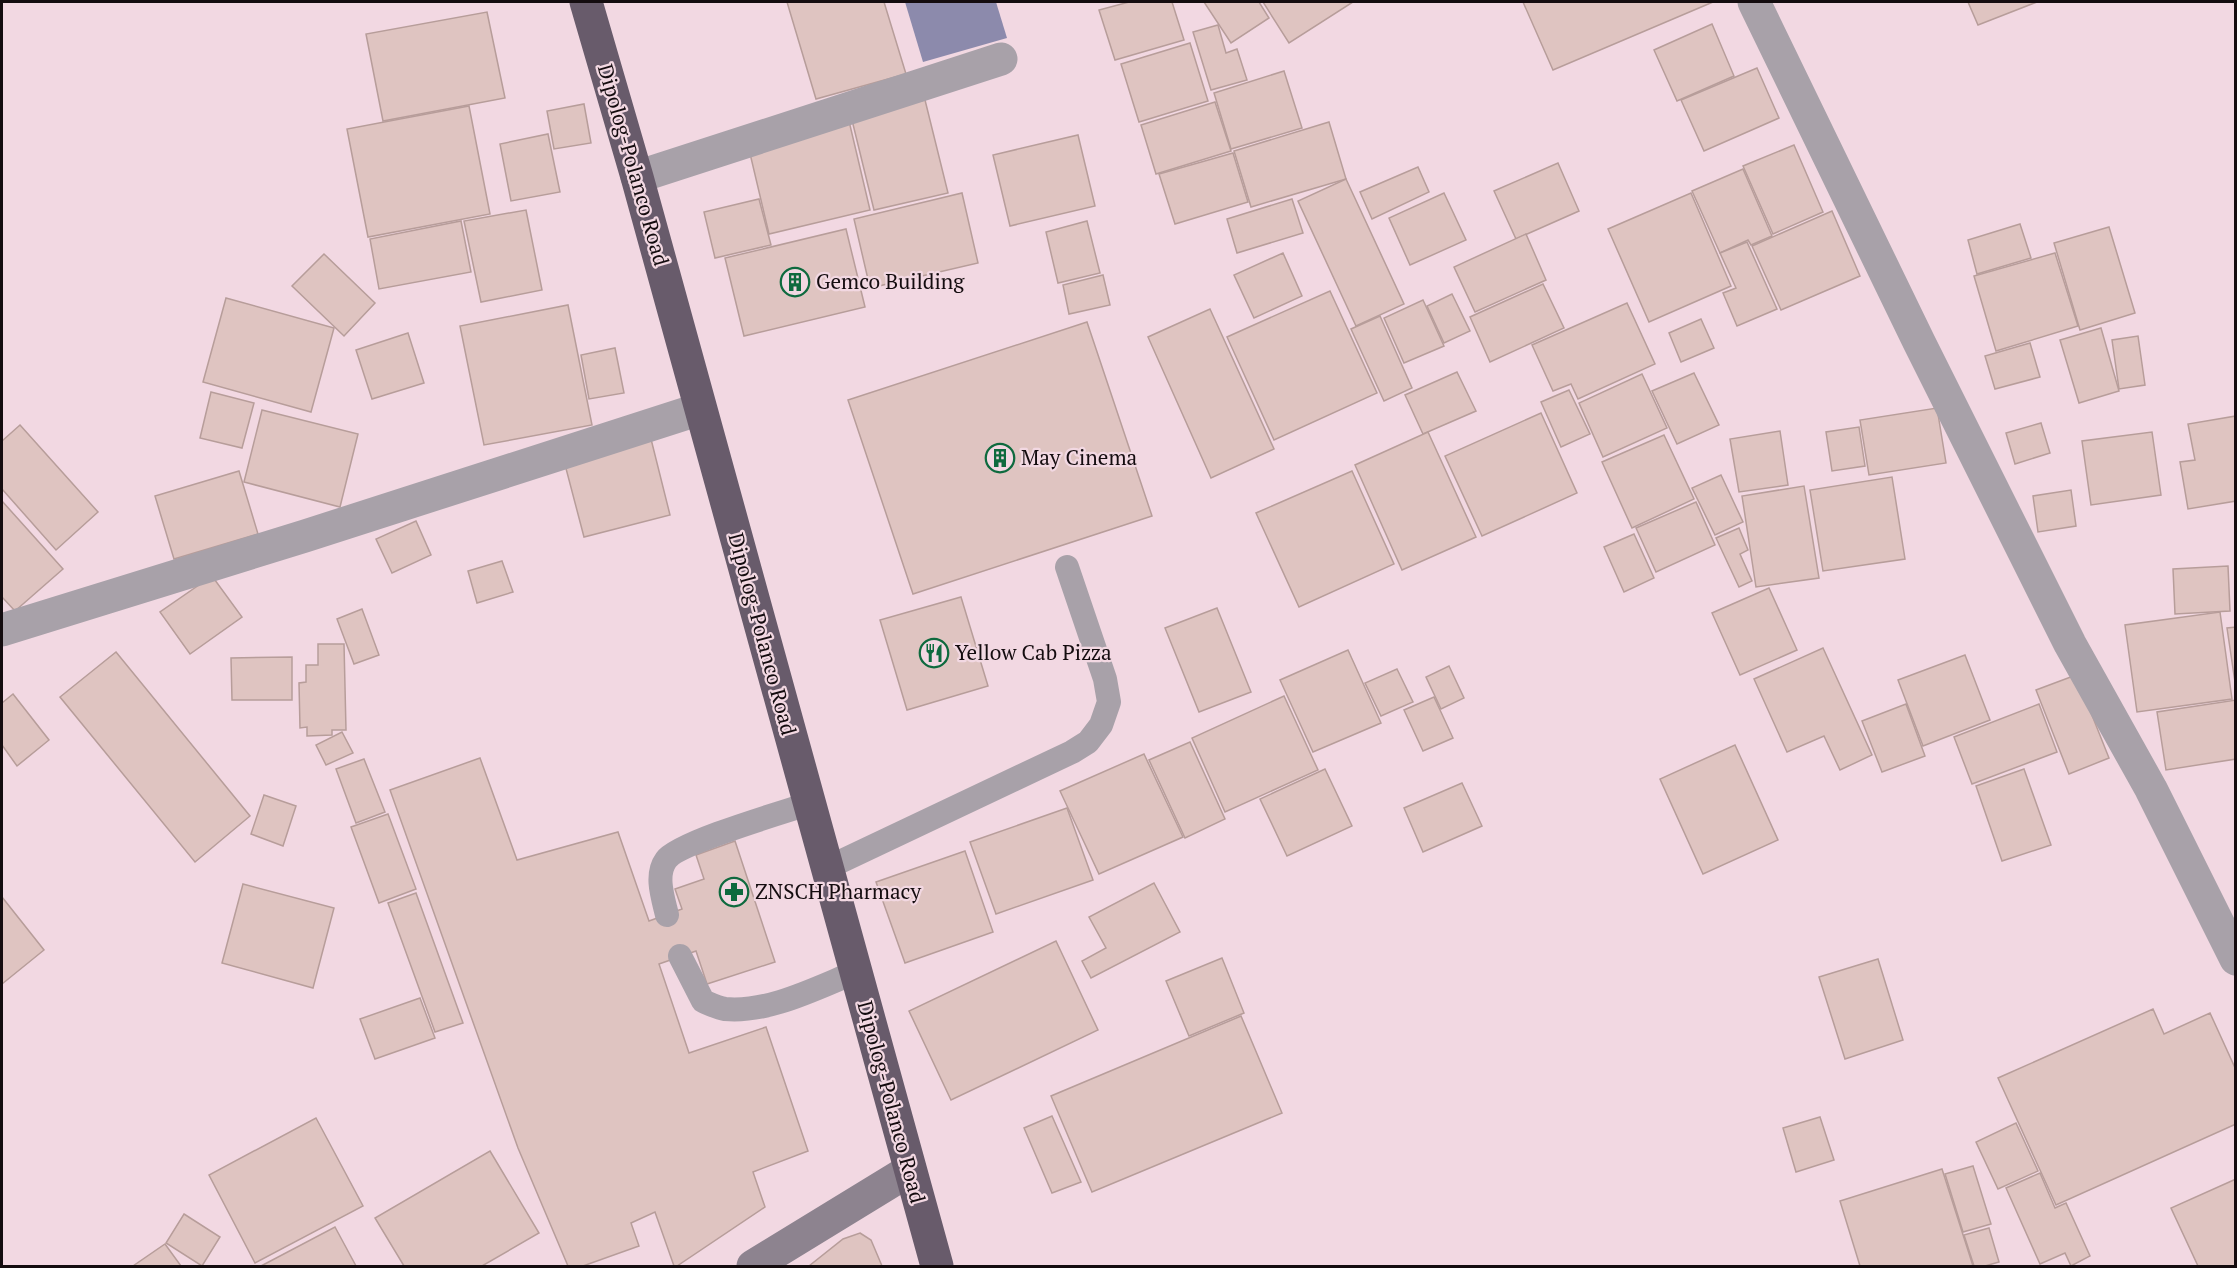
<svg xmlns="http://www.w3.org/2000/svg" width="2237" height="1268" viewBox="0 0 2237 1268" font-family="'PT Serif',serif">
  <rect width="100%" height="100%" fill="#f2d8e2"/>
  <polygon fill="#8c8aac" points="905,2 996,2 1007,38 923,62"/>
  <g fill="#dfc4c1" stroke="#b79d9a" stroke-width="1.5">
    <polygon points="787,2 884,2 906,74 816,99"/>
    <polygon points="1129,2 1172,2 1184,40 1115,60 1099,10"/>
    <polygon points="1204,2 1259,2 1269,18 1231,43"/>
    <polygon points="1263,2 1353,2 1289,43"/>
    <polygon points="1523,2 1713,2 1553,70"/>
    <polygon points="1968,2 2037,2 1978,25"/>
    <polygon points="487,12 505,98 383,121 366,34"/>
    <polygon points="1712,24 1734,76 1677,101 1654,50"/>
    <polygon points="1218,25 1226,53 1237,49 1247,80 1211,90 1193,32"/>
    <polygon points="1190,43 1208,101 1139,122 1121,64"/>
    <polygon points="1757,68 1779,118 1704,151 1681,100"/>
    <polygon points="1284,71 1302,128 1231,149 1214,93"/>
    <polygon points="925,100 948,193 874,210 851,116"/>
    <polygon points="1215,102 1231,151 1156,174 1141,125"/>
    <polygon points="584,104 591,143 554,149 547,111"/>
    <polygon points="469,106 490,214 368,237 347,129"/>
    <polygon points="849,121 870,210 769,234 748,145"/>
    <polygon points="1329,122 1346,179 1251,207 1234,151"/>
    <polygon points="548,134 560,192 511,201 500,144"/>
    <polygon points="1078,135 1095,206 1010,226 993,155"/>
    <polygon points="1794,145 1823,212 1773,234 1743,166"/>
    <polygon points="1233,153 1248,202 1175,224 1159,174"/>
    <polygon points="1558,163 1579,211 1516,239 1494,191"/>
    <polygon points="1418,167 1429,192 1372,219 1360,192"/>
    <polygon points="1743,169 1772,236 1751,245 1748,240 1720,253 1692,191"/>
    <polygon points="1346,179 1404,304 1356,326 1298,201"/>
    <polygon points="962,193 978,263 870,288 854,219"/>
    <polygon points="1444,193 1466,240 1410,265 1389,218"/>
    <polygon points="1691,193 1731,286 1649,322 1608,229"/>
    <polygon points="759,199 771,245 715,258 704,212"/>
    <polygon points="1292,199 1303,233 1237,253 1227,219"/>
    <polygon points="526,210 542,290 481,302 464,221"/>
    <polygon points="1832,211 1860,276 1781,310 1752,246"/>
    <polygon points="461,221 471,272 379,289 370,239"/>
    <polygon points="1087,221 1100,273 1058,283 1046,232"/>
    <polygon points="2020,224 2031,258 1977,274 1968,240"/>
    <polygon points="2109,227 2135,313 2080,330 2054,243"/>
    <polygon points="846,229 865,307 744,336 725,258"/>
    <polygon points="1526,234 1546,280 1475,312 1454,267"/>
    <polygon points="1747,242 1777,309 1737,326 1723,293 1736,288 1720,253"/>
    <polygon points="1283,253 1302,296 1254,318 1234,275"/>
    <polygon points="2055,253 2078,326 1996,351 1974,276"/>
    <polygon points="324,254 375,303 344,336 292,286"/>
    <polygon points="1103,275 1110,305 1069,314 1063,285"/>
    <polygon points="1543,284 1564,328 1490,362 1470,317"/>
    <polygon points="1330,291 1377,393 1274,440 1227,337"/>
    <polygon points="1452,294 1470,331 1444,343 1427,306"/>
    <polygon points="226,298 334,328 311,412 203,382"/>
    <polygon points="1423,300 1444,346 1404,363 1384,318"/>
    <polygon points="1627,303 1655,364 1578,399 1571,384 1553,391 1532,345"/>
    <polygon points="568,305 592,425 484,445 460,326"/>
    <polygon points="1210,309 1274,449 1211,478 1148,337"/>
    <polygon points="1380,316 1412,388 1384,401 1351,329"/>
    <polygon points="1701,319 1714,348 1681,362 1669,333"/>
    <polygon points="1087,322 1152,516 913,594 848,400"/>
    <polygon points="2101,328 2119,391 2079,403 2060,340"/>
    <polygon points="408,333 424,383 372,399 356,350"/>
    <polygon points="2138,336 2145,385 2119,389 2112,340"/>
    <polygon points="2030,343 2040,377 1995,389 1985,356"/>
    <polygon points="615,348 624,393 589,399 581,355"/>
    <polygon points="1457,372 1476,411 1423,434 1405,395"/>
    <polygon points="1694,373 1719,425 1677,444 1652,391"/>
    <polygon points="1642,374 1667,428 1603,457 1579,403"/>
    <polygon points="1569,390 1590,434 1561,447 1541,402"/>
    <polygon points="211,392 254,403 242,448 200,438"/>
    <polygon points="1937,408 1946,463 1869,475 1860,420"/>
    <polygon points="262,410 358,434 340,507 244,482"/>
    <polygon points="1541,413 1577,493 1482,536 1445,456"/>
    <polygon points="2236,416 2236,501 2188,509 2180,462 2195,460 2188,424"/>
    <polygon points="2041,423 2050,453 2015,464 2006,433"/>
    <polygon points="20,425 98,512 56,550 2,489 2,441"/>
    <polygon points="1859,427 1865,466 1832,471 1826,432"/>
    <polygon points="1780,431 1788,485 1739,492 1730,439"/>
    <polygon points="1428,432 1476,537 1402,570 1355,465"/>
    <polygon points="2152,432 2161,495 2091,505 2082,441"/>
    <polygon points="650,435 670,515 584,537 563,457"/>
    <polygon points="1664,435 1694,499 1632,528 1602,462"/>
    <polygon points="239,471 258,534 174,559 155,496"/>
    <polygon points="1352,471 1394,564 1299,607 1256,513"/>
    <polygon points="1721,475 1743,522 1715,535 1692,488"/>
    <polygon points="1892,477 1905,559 1823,571 1810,490"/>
    <polygon points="1804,486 1819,578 1756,587 1742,496"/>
    <polygon points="2071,490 2076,526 2038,532 2033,496"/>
    <polygon points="2,501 63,569 15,611 2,597"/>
    <polygon points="1696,502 1715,545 1656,572 1636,528"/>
    <polygon points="416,521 431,555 392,573 376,539"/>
    <polygon points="1739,528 1748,550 1740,554 1752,581 1739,587 1716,538"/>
    <polygon points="1634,534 1654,578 1624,592 1604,547"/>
    <polygon points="502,561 513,592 477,603 468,571"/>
    <polygon points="2228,566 2230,611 2175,614 2173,569"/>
    <polygon points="212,576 242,617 190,654 160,612"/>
    <polygon points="1769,588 1797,650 1740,675 1712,613"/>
    <polygon points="961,597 988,686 907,710 880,620"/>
    <polygon points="1217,608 1251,692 1199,712 1165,628"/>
    <polygon points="362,609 379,655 354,664 337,619"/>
    <polygon points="2220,612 2232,699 2137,712 2125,625"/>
    <polygon points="2236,627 2236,689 2227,628"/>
    <polygon points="318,644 344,644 346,730 332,730 332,735 307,736 307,727 300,728 299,683 306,682 306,665 318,665"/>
    <polygon points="1823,648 1872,755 1840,770 1824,736 1787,752 1754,679"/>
    <polygon points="1348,650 1381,723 1313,752 1280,680"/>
    <polygon points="116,652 250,816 195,862 60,697"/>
    <polygon points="1965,655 1990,720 1923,746 1898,680"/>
    <polygon points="292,657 292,700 232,700 231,658"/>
    <polygon points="1449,666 1464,698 1441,709 1426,677"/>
    <polygon points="1397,669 1413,702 1381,716 1365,683"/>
    <polygon points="2076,675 2109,758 2069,774 2036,690"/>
    <polygon points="13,694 49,740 17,766 2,745 2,703"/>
    <polygon points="1284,696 1318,770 1225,812 1192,738"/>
    <polygon points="1434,697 1453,738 1423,751 1404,710"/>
    <polygon points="2236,700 2236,759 2166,770 2157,712"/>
    <polygon points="1906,704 1925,756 1882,772 1862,721"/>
    <polygon points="2039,704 2057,752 1972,784 1954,737"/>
    <polygon points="342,732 353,753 326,765 316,745"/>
    <polygon points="1190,742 1225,819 1185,838 1149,760"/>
    <polygon points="1735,745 1778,840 1703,874 1660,779"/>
    <polygon points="1144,754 1183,837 1099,874 1060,791"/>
    <polygon points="480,758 517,860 618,832 649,921 682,909 675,889 704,879 696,855 735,841 775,962 707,984 696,951 659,964 689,1053 766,1027 808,1151 753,1172 765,1207 677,1266 674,1266 655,1212 631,1223 639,1246 583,1266 568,1266 518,1148 390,790"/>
    <polygon points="364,759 385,812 356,823 336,769"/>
    <polygon points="1325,769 1352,826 1287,856 1260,799"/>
    <polygon points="2024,769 2051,845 2002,861 1976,786"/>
    <polygon points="1462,783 1482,826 1423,852 1404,808"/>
    <polygon points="264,795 296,806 283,846 251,834"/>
    <polygon points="1067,808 1093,880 996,914 970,842"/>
    <polygon points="388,814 416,889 379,903 351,827"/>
    <polygon points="965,851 993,932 905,963 876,882"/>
    <polygon points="1154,883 1180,932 1091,978 1082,961 1106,948 1089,917"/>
    <polygon points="243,884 334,908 313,988 222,963"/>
    <polygon points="416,893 463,1023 435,1032 388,903"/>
    <polygon points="2,897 44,950 2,984"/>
    <polygon points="1056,941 1098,1030 951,1100 909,1011"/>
    <polygon points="1222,958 1244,1013 1189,1036 1166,981"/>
    <polygon points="1878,959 1903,1040 1845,1059 1819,977"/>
    <polygon points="420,998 435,1038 375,1059 360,1019"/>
    <polygon points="2153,1009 2164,1034 2210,1013 2236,1070 2236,1124 2056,1205 1998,1078"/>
    <polygon points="1241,1016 1282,1113 1092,1192 1051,1096"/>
    <polygon points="1052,1116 1081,1182 1052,1193 1024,1128"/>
    <polygon points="1820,1117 1834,1160 1796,1172 1783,1128"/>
    <polygon points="316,1118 363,1206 255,1263 209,1175"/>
    <polygon points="2016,1123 2038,1171 1998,1189 1976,1142"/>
    <polygon points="490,1151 539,1233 482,1266 404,1266 375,1218"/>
    <polygon points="1973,1166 1991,1224 1963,1232 1945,1174"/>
    <polygon points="1942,1169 1973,1266 1860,1266 1840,1201"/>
    <polygon points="2040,1173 2055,1208 2066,1203 2090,1256 2071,1266 2065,1253 2040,1264 2006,1188"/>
    <polygon points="2236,1179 2236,1266 2198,1266 2171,1208"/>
    <polygon points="184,1214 220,1237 202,1266 166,1243"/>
    <polygon points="335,1227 356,1266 261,1266"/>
    <polygon points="1989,1228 1999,1262 1985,1266 1974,1266 1964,1235"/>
    <polygon points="860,1233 871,1240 882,1266 809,1266 843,1239"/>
    <polygon points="165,1244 181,1266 133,1266"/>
  </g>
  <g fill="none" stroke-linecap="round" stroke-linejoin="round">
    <g stroke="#a8a1a9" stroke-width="24">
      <polyline points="827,868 1072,752 1088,742 1101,725 1109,702 1105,679 1067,567"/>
      <path d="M667 915C663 898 655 875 666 860 677 843 784 812 808 804"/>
      <path d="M680 956 703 1001C710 1004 718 1008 725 1009 769 1013 816 988 856 972"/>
    </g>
    <g stroke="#a8a1a9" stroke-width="33">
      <polyline points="1754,2 1919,342 2070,644 2151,789 2236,959"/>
      <polyline points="637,177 1001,59"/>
      <polyline points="2,630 305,536 700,409"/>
    </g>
    <polyline stroke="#8d838f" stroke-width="33" points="753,1266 910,1170"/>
    <polyline stroke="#685b6b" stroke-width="33" points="586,2 637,177 937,1266"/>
  </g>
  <defs>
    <g id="building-ring" transform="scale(1.5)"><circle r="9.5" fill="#f2d8e2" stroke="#0e6a3e" stroke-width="1.5"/><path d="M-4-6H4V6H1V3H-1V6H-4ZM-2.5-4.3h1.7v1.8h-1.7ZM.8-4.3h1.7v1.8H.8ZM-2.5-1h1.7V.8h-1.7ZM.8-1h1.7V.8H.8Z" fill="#0e6a3e"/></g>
    <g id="restaurant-ring" transform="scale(1.5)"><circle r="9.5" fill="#f2d8e2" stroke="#0e6a3e" stroke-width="1.5"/><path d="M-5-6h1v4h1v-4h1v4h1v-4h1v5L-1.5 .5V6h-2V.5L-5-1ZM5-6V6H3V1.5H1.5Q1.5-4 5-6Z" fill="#0e6a3e"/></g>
    <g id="pharmacy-ring" transform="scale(1.5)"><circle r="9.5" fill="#f2d8e2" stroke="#0e6a3e" stroke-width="1.5"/><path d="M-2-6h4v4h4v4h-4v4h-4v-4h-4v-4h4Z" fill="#0e6a3e"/></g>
  </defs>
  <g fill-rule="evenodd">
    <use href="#building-ring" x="795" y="282"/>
    <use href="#building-ring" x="1000" y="458"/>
    <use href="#restaurant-ring" x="934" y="653"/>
    <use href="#pharmacy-ring" x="734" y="892"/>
  </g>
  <g text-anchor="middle" stroke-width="4.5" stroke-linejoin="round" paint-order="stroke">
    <g font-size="21" fill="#140c0f" stroke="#f2d8e2">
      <text transform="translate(633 165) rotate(74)" y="7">Dipolog-Polanco Road</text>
      <text transform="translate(762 634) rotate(75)" y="7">Dipolog-Polanco Road</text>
      <text transform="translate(891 1102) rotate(75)" y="7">Dipolog-Polanco Road</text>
    </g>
    <g font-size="21" fill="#140c0f" stroke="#f2d8e2" text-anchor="start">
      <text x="816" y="289">Gemco Building</text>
      <text x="1021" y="465">May Cinema</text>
      <text x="955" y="660">Yellow Cab Pizza</text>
      <text x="755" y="899">ZNSCH Pharmacy</text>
    </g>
  </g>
  <rect width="2237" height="1268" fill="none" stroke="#140c0f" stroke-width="6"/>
</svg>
